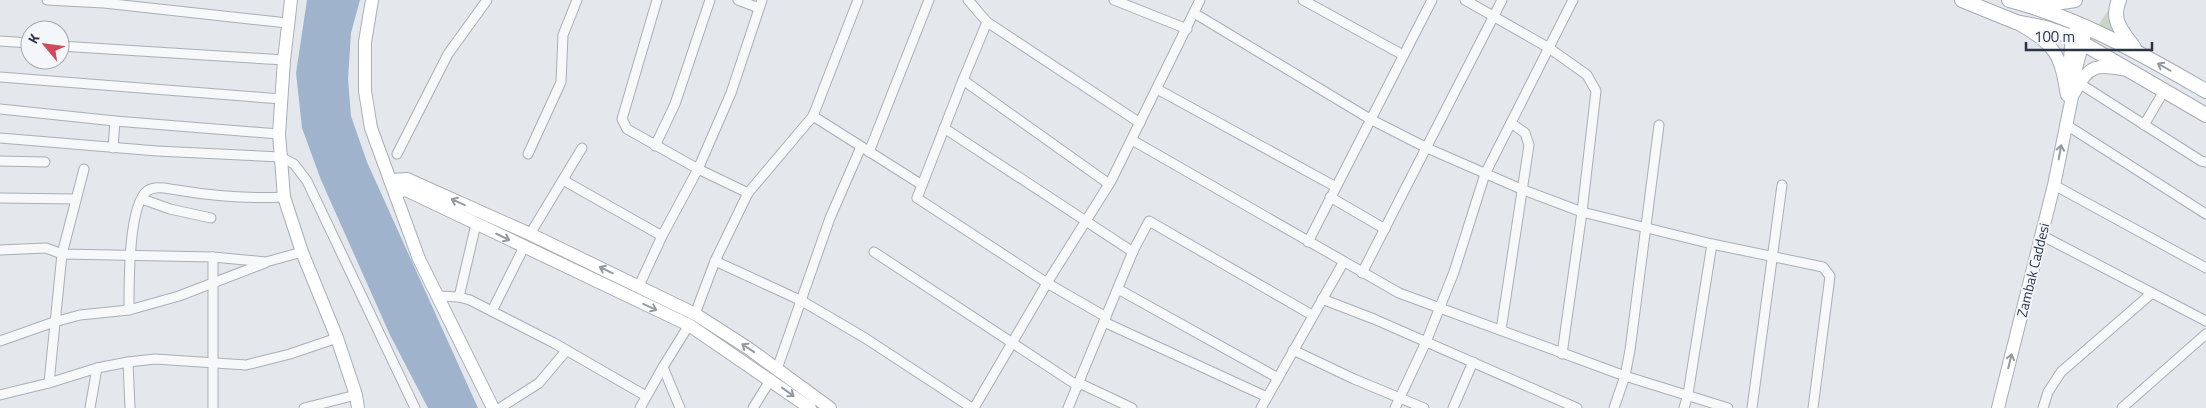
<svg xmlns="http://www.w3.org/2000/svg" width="2206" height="408" viewBox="0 0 2206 408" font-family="'Titillium Web',sans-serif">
  <rect width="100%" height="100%" fill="#e4e7ec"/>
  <polygon fill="#c9d6c5" points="2109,9 2111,9 2113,34 2098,26"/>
  <polygon fill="#9fb4cc" points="307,0 360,0 351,33 348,79 351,116 367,162 478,408 428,408 390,335 321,180 302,128 296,73"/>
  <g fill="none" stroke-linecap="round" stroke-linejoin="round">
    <g stroke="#a9aeb7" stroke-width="11">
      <g id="minor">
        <polyline points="47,0 104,3 287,23"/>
        <polyline points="657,0 622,119 627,129 698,169 748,193 715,261 695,314"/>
        <polyline points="738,0 759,8"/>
        <polyline points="968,0 987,22 1140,123"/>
        <polyline points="1114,0 1187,29"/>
        <polyline points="1303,0 1403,55"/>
        <polyline points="1465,0 1549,48 1587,75 1596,91 1582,212 1562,354"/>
        <polyline points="1194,13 1370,119 1427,148 1521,189 1582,212 1712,244 1823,267 1830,276 1813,408"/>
        <polyline points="0,41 30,43"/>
        <polyline points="60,46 284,60"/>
        <polyline points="0,77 281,99"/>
        <polyline points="963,80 987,22"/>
        <polyline points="2079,83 2201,161 2206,162"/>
        <polyline points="1157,89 1336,187"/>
        <polyline points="0,109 115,121 279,134"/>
        <polyline points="813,116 922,185"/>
        <polyline points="2065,124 2206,214"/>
        <polyline points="2144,125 2164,91"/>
        <polyline points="944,128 1133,252"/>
        <polyline points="0,138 157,151 281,157 294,164 307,181 415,408"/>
        <polyline points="1132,140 1399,293 1625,376 1728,408"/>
        <polyline points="655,146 675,104 710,0"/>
        <polyline points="113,148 115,121"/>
        <polyline points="869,152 929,0"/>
        <polyline points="397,154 448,54 487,0"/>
        <polyline points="528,154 561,82 563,35 577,0"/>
        <polyline points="0,161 45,162"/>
        <polyline points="563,180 662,236"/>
        <polyline points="2054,185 2206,268"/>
        <polyline points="748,193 813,116 858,0"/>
        <polyline points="1330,197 1385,229"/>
        <polyline points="0,198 76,199"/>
        <polyline points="142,199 170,209 211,218"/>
        <polyline points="530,234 582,148"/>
        <polyline points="2041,235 2206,321"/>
        <polyline points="1308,242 1432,0"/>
        <polyline points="0,250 46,248 62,254 213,257 266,262 302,252"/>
        <polyline points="874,252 1078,386"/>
        <polyline points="213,257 213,408"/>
        <polyline points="715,261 802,301 865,338 972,408"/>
        <polyline points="1362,273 1502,0"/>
        <polyline points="639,286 662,236 698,169 731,93 762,0"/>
        <polyline points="1118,289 1278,378"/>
        <polyline points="438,296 459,297 470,300 554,343 646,396"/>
        <polyline points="459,297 476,224"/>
        <polyline points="1322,299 1374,319 1577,408"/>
        <path d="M129 310C129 286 128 206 147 191 156 185 168 189 177 190 213 196 247 199 284 197"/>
        <polyline points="492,311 524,247"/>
        <polyline points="1106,317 1047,283 917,198 963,80 1109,184"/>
        <polyline points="1104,322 1267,397"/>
        <polyline points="1501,330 1529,145 1525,133 1511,123"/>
        <polyline points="0,341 54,322 80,315 129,310 179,296 265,263"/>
        <polyline points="1293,350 1354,379 1424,408"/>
        <polyline points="128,362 130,408"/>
        <polyline points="663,367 680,408"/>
        <polyline points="777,369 830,218 861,147"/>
        <polyline points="49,383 62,254 84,169"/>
        <polyline points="1079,383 1132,408"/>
        <polyline points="0,395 49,383 97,368 128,362 155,359 246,365 290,354 337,338"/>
        <polyline points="90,408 97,368"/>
        <polyline points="304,408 356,395"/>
        <polyline points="500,408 539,383 566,351"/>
        <polyline points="640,408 663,367 689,325"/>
        <polyline points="753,408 771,379"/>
        <polyline points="974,408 1050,278 1111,181 1200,0"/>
        <polyline points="1068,408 1134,249 1149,221 1312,315"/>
        <polyline points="1261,408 1343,263"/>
        <polyline points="1395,408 1426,342 1454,272 1485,174 1573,0"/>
        <polyline points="1453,408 1473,362"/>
        <polyline points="1614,408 1625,376 1630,350 1659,125"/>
        <polyline points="1684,408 1688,394 1712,244"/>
        <polyline points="1752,408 1782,185"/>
        <polyline points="2043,408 2048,392 2061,372 2152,293"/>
        <polyline points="2122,408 2206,334"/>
      </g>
    </g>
    <g stroke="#a9aeb7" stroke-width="14">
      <g id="secondary">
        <polyline points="291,0 284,60 279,134 284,197 302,252 337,338 356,395 358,408"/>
        <polyline points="372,0 365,42 365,91 371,128 419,259 493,408"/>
        <path d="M2019 24C2056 46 2060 53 2067 95"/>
        <polyline points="2069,69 2072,37 2076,30"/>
        <path d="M2074 93C2088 64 2098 64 2126 70"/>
        <polyline points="390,180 407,179 530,234 695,314 748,348 830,408"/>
        <polyline points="395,192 406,190 689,325 810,408"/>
        <polyline points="1998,408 2054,185 2072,97 2074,76 2085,34"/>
      </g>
    </g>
    <g stroke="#a3abb8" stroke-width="16">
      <g id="primary">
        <polyline points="1962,0 2016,22 2046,28 2072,37 2206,115"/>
        <path d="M2009 0C2080 18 2143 55 2206 91"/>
        <path d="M2119 0C2110 21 2123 32 2134 48"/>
        <polyline points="2036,6 2075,0"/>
      </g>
    </g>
    <use href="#minor" stroke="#f7f8fa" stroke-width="9"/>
    <use href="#secondary" stroke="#fff" stroke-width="12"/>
    <use href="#primary" stroke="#fff" stroke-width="14"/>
  </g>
  <defs><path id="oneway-shaft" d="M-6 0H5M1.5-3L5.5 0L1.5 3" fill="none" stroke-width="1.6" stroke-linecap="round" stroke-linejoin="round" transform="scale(1.25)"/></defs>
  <g stroke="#959aa2">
    <use href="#oneway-shaft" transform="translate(2164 67) rotate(-150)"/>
    <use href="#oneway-shaft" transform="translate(2060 152) rotate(-80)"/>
    <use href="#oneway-shaft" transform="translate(458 202) rotate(-156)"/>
    <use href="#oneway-shaft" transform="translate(503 237) rotate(26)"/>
    <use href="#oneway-shaft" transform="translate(606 270) rotate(-154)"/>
    <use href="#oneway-shaft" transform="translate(650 307) rotate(25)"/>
    <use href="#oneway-shaft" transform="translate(748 348) rotate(-146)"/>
    <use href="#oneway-shaft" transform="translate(2010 361) rotate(-76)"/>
    <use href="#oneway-shaft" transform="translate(788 392) rotate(36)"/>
  </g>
  <g text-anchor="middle" stroke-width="4" stroke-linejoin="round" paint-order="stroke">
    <g font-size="14" fill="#2b3445" stroke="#f4f6f9">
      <text transform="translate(2033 270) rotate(-76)" y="5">Zambak Caddesi</text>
    </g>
  </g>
  <g transform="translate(45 45) rotate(299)"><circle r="24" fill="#f4f6f9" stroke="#a4a8b1"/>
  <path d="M0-4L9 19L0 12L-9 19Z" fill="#d1495b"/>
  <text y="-8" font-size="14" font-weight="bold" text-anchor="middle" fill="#2b3445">K</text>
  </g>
  <path d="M2026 42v8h126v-8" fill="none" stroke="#2b3445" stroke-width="2.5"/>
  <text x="2034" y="42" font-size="15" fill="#2b3445" stroke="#f4f6f9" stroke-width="4" paint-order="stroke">100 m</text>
</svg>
